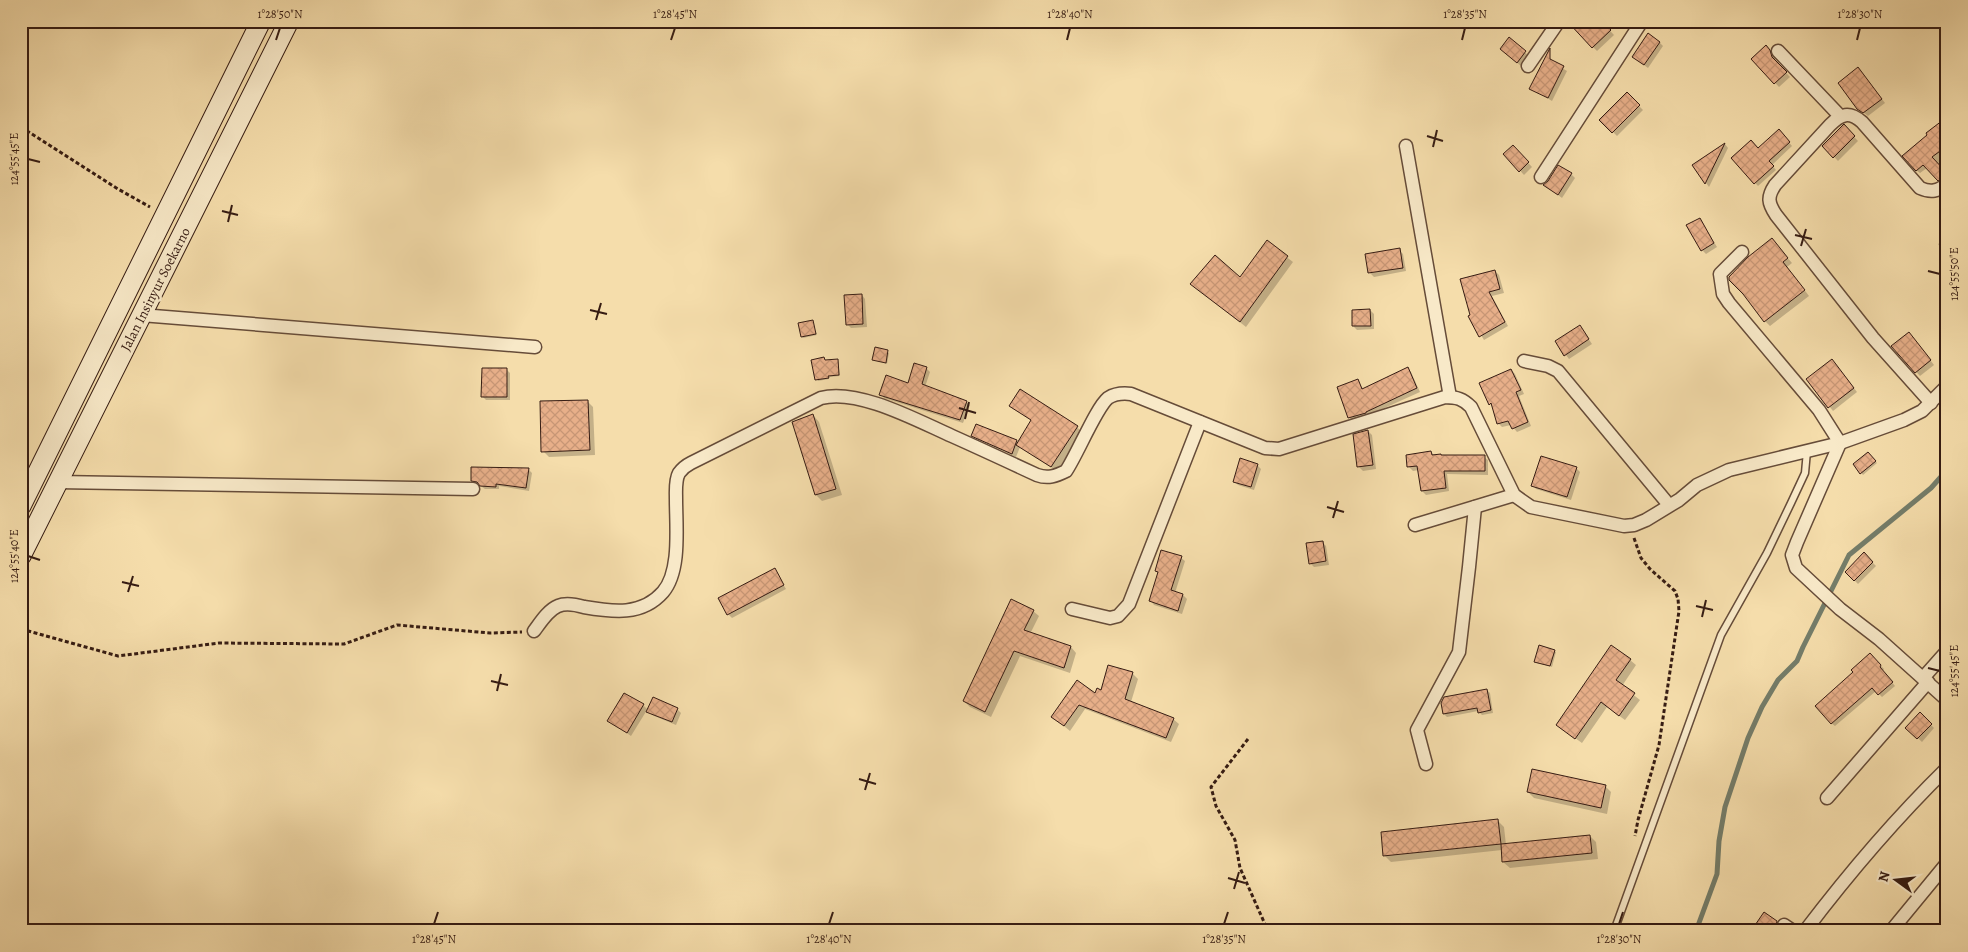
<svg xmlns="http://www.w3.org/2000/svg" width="1968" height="952" viewBox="0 0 1968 952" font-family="Alegreya,serif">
  <defs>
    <pattern id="building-cross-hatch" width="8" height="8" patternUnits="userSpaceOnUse" patternTransform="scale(1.25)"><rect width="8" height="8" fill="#e7af89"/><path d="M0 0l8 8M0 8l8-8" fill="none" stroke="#c79675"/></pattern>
  </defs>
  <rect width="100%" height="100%" fill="#f5ddab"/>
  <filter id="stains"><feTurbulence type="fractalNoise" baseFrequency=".004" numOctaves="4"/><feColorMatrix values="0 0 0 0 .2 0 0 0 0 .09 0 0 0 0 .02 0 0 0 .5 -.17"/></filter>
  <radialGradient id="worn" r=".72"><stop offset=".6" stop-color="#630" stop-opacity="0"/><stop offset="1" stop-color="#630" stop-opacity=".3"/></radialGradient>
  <g fill="#0003">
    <polygon points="761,21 770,26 771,24 767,21 775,21 771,27"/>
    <polygon points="1601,21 1614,35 1597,51 1569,23"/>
    <polygon points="1509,39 1529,56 1521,66 1505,53"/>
    <polygon points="1659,42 1663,46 1648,68 1633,57"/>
    <polygon points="1766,47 1774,55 1776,62 1790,77 1779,87 1753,59"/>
    <polygon points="1546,59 1567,71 1552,101 1531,88"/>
    <polygon points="1862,73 1885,103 1868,116 1858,108"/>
    <polygon points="1627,94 1643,110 1617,136 1601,120"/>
    <polygon points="1947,119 1947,169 1937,178 1927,168 1920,173 1916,170"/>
    <polygon points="1844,126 1858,141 1838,161 1824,146"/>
    <polygon points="1779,131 1792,146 1772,165 1776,170 1758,186 1733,158 1758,150"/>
    <polygon points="1725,144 1728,148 1709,187 1694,166"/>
    <polygon points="1513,146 1532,167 1524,175 1505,154"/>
    <polygon points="1571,174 1575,178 1562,198 1545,185"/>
    <polygon points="1947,202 1947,212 1942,205"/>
    <polygon points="1700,219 1717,247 1706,254 1702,250"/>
    <polygon points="1947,238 1947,256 1938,244"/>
    <polygon points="1772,240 1792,263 1787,267 1809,296 1770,326 1765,321"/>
    <polygon points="1267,242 1293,262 1246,327 1198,289 1241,279"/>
    <polygon points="1399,250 1403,254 1406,271 1374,277 1370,273"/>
    <polygon points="1495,271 1499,275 1504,293 1492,296 1508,326 1484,340 1470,317"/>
    <polygon points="862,295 865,299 867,327 851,328 847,324"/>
    <polygon points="1370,310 1374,314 1374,329 1357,330 1353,326"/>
    <polygon points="812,321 817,335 803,338 802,337"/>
    <polygon points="1580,326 1592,344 1569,359 1556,342"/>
    <polygon points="1913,337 1934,365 1920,376 1893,346"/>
    <polygon points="876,349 889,353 887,364 873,359"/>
    <polygon points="838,360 840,376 829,377 829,379 818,381 813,361"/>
    <polygon points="1835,364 1857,392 1833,411 1808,379"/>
    <polygon points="926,368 930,372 925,387 966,402 970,405 963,423 884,398 881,394 908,384"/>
    <polygon points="1407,368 1411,372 1420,392 1369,415 1353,421 1349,417 1358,381 1364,390"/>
    <polygon points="507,370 510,373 510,400 486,400 482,396"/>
    <polygon points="1511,370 1515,374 1524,394 1519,396 1531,426 1517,432 1511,425 1502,427 1498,423 1494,408 1490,404"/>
    <polygon points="587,401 593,407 595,455 549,457 543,451"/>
    <polygon points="1011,406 1077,427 1082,432 1057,471 1020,447 1016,457 977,439 973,436 1017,441 1019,443 1032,421"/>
    <polygon points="813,415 819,422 842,495 822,501 816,495 794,422"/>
    <polygon points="1368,431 1372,435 1376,469 1363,471 1359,467"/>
    <polygon points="1431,452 1435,456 1484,457 1488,460 1488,475 1447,474 1449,491 1426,495 1422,491 1419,470 1413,471 1409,467"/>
    <polygon points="1868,453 1877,463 1863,475 1854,464"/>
    <polygon points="1257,465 1261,469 1254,490 1238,485 1234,481"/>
    <polygon points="1576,468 1580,472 1571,500 1536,489 1533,485"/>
    <polygon points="529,470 532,473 529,491 499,486 499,489 485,489 472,480"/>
    <polygon points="1322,542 1326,546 1329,565 1314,567 1310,563"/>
    <polygon points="1864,554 1876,566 1858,584 1846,572"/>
    <polygon points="1181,558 1185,561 1175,593 1183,595 1187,599 1182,614 1154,605 1151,601 1159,574 1156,571"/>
    <polygon points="774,569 786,589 732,618 728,614"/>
    <polygon points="1033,611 1039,616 1030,634 1071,647 1076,653 1070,673 1020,656 991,717 970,707 964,701"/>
    <polygon points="1554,651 1556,652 1552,667 1537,663"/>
    <polygon points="1870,654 1884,669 1883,671 1895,686 1882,697 1876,691 1835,726 1831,723 1855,672"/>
    <polygon points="1630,660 1636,665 1622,686 1640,700 1625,720 1607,707 1582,743 1557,725"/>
    <polygon points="1132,673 1138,679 1131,702 1173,719 1179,724 1171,742 1085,709 1070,731 1053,717"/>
    <polygon points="1487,690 1490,693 1493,713 1482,715 1478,711 1447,717 1444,714"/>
    <polygon points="643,705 648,710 677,709 681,713 676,725 652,715 647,710 631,736 609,721"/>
    <polygon points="1920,714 1934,728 1922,742 1907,728"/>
    <polygon points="1605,786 1611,792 1607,814 1534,798 1528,792"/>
    <polygon points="1498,821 1504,827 1506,845 1590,836 1596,842 1598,859 1510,868 1503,862 1502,850 1391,862 1385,856 1382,833"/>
    <polygon points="1776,922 1779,925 1779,931 1757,931"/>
  </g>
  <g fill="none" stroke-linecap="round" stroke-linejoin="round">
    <polyline stroke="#747d6a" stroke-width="5" points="1696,931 1717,874 1719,841 1725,807 1748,738 1762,707 1778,680 1797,661 1803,647 1849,555 1931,488 1947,470"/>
  </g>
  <g fill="url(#building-cross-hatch)" stroke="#361c13">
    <polygon points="1567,21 1602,21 1611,30 1592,48"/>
    <polygon points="1648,33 1660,42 1644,65 1632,57"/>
    <polygon points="1509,37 1526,51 1517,63 1500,49"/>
    <polygon points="1766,45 1770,50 1772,57 1787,72 1774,84 1751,59"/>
    <polygon points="1550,48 1550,59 1564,66 1548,98 1529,89"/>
    <polygon points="1858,67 1882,99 1863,113 1857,109 1838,83"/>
    <polygon points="1627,92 1640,105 1612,133 1599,120"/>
    <polygon points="1947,117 1947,146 1932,157 1947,173 1947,176 1938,181 1923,165 1916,171 1902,156 1927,135 1926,133"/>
    <polygon points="1844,124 1855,136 1833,158 1822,146"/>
    <polygon points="1779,129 1790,142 1769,161 1774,166 1754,184 1731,158 1751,140 1758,148"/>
    <polygon points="1725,143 1705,184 1692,165"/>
    <polygon points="1513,145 1529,162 1519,172 1503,154"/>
    <polygon points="1558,165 1572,173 1558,195 1543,185 1548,181"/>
    <polygon points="1700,218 1714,243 1701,251 1686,225"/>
    <polygon points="1772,238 1788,258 1783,262 1805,290 1764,322 1743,294 1729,280 1729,277 1748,257"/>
    <polygon points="1267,240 1288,256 1240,322 1190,284 1215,255 1240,277"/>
    <polygon points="1400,248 1403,268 1368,273 1365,254"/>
    <polygon points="1495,270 1500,289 1489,292 1505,322 1479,337 1468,316 1470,315 1460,279"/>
    <polygon points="862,294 863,324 846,325 844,295"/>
    <polygon points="1370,309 1371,326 1352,326 1352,310"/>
    <polygon points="813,320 816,334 801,337 798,323"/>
    <polygon points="1580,325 1589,339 1564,356 1555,341"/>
    <polygon points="1909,332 1931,360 1915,373 1891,346"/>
    <polygon points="875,347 888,350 886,363 872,360"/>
    <polygon points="824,357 825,360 838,359 839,375 828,376 829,378 815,380 811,360"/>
    <polygon points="1832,359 1854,388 1828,408 1806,379"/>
    <polygon points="914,363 927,367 922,384 967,401 960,420 879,395 886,375 908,383"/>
    <polygon points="1408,367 1417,388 1366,412 1366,413 1348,418 1337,387 1358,379 1362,389"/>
    <polygon points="482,368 507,368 507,397 481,397"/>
    <polygon points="1511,369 1521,390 1516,392 1528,422 1512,429 1508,421 1497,424 1491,403 1489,405 1479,383"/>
    <polygon points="1020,389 1078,426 1051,467 1016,445 1031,420 1009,406"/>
    <polygon points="588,400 590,450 541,452 540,401"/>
    <polygon points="813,414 836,489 815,495 792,422"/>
    <polygon points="976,424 1017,440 1012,454 971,436"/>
    <polygon points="1368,430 1373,465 1357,467 1353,434"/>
    <polygon points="1431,451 1432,455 1441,454 1441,455 1485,455 1485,471 1444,471 1446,488 1421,491 1417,466 1407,467 1406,455"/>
    <polygon points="1868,452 1876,461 1860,474 1853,464"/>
    <polygon points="1541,456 1577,467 1567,497 1531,486"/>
    <polygon points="1240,458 1258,464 1251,487 1233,482"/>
    <polygon points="471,467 529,468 526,488 496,484 496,487 480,486 477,482 471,481"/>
    <polygon points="1323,541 1326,561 1309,564 1306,543"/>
    <polygon points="1161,550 1182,556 1171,590 1183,594 1178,611 1149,601 1158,572 1155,571"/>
    <polygon points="1864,552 1873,562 1854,581 1845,572"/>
    <polygon points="775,568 784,585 727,615 718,598"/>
    <polygon points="1011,599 1034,610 1024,630 1071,646 1064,668 1014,651 985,712 963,701"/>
    <polygon points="1539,645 1555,650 1550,666 1534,662"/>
    <polygon points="1611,645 1631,659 1616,680 1635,693 1619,716 1601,702 1575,739 1556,725"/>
    <polygon points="1870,653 1881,665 1880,667 1893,682 1878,695 1872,688 1831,724 1815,706 1853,672 1851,670"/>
    <polygon points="1108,665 1133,672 1125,699 1174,718 1166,738 1079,705 1064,726 1051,717 1077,680 1095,693 1097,688 1101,690"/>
    <polygon points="1487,689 1491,710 1478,713 1477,708 1443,714 1441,703 1444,697"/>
    <polygon points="624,693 644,704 627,733 607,721"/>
    <polygon points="653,697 678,708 672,722 646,712"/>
    <polygon points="1920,712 1932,724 1917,739 1905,728"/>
    <polygon points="1532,769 1606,785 1601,808 1527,792"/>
    <polygon points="1498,819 1501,844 1383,856 1381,832"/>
    <polygon points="1590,835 1592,853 1502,862 1501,844"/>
    <polygon points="1764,912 1777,921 1776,926 1773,931 1751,931"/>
  </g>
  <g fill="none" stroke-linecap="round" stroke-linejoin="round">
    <g stroke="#664c39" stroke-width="9">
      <polyline id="lane" points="1614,931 1721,635 1767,553 1791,503 1805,473 1807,451"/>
    </g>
    <g stroke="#664c39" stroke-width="15">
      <g id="street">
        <polyline points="1778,51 1840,116"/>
        <polyline points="1528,66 1559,21"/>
        <polyline points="1406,146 1450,397"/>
        <polyline points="1541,177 1642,21"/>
        <polyline points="1742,252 1720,274 1723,294 1729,303 1819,410 1840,443 1797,542 1792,555 1796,568 1840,609 1879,639 1947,700"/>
        <polyline points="141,315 535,347"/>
        <polyline points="1524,361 1548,366 1558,371 1669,505"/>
        <path d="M1931 403 1873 338 1776 215C1768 203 1767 197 1775 185L1830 125C1841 114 1849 111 1862 122L1920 188C1931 193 1938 191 1947 184"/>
        <polyline points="57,482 473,489"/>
        <polyline points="1415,525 1514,495"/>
        <polyline points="1072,609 1110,618 1118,616 1129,604 1200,422"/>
        <path d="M534 631C540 623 548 610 558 606 565 603 577 605 584 607 613 612 642 616 663 592 681 571 676 527 676 499 676 491 675 480 679 473 682 469 687 465 691 463L821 398C858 388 918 421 952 436 981 449 1009 462 1037 475 1048 479 1056 476 1066 471 1077 455 1096 408 1108 398 1116 393 1123 393 1131 394L1265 448 1279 449 1445 397C1457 397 1463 399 1471 407L1514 495 1531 507 1624 526 1634 525 1646 520 1679 500 1697 485 1729 470 1840 443 1904 420 1922 411 1947 386"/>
        <polyline points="1923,678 1947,651"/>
        <polyline points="1426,764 1417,730 1459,652 1469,567 1475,507"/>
        <polyline points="1827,798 1928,682"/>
        <polyline points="1784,925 1793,931"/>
        <path d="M1805 931C1849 873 1895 819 1947 768"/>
        <polyline points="1891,931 1947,863"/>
      </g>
    </g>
    <g stroke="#361c13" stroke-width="21">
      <g id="secondary">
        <polyline points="21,506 261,21"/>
        <polyline points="21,556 289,21"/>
      </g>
    </g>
    <g stroke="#361c13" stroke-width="3" stroke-dasharray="4 2.5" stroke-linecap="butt">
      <polyline points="21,127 118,189 150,207"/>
      <polyline points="1634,538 1641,558 1650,569 1675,591 1678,599 1679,611 1659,745 1638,820 1635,836"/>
      <polyline points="21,629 118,656 219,643 344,644 397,625 490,633 522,632"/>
      <polyline points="1248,739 1211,787 1216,806 1235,840 1240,868 1268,931"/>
    </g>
    <use href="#lane" stroke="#f8e9c8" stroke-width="6"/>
    <use href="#street" stroke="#f8e9c8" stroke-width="12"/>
    <use href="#secondary" stroke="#f8e9c8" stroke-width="19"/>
  </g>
  <path fill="none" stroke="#361c13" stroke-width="2" d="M276 40 280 28M671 40 675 28M1067 40 1070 28M1462 40 1465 28M1857 40 1860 28M1427 136 1443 141M1433 147 1437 130M28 159 40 162M222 211 238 215M228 222 232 205M1795 235 1812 239M1801 246 1806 229M1928 271 1940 274M590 310 607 314M596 320 601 303M959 408 976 413M965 419 969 402M1327 507 1344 512M1333 518 1338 501M28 556 40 560M122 582 139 586M128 592 133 576M1696 606 1713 610M1702 617 1706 600M1928 668 1940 671M491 681 508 685M497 691 501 674M859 779 876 784M865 790 870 773M1228 878 1245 883M1234 889 1239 872M434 924 438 912M829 924 833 912M1224 924 1228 912M1619 924 1623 912"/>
  <g text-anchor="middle" stroke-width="5" stroke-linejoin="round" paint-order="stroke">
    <g font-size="14" fill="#361c13" stroke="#f8e9c8">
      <text transform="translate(155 289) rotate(-63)" y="5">Jalan Insinyur Soekarno</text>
    </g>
  </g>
  <rect width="1968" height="952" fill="none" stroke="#f5ddab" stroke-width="55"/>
  <g transform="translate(1896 880) rotate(285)" stroke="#f8e9c8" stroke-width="4" paint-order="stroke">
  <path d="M0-4L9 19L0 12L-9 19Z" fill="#361c13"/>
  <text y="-8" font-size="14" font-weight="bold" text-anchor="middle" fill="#361c13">N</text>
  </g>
  <rect x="28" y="28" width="1912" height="896" fill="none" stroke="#361c13" stroke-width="2"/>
  <g font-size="12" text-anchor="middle" fill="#361c13">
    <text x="280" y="18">1°28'50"N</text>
    <text x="675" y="18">1°28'45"N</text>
    <text x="1070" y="18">1°28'40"N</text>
    <text x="1465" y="18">1°28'35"N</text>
    <text x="1860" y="18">1°28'30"N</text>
    <text transform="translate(14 159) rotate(-90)" y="4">124°55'45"E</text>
    <text transform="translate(1954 274) rotate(-90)" y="4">124°55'50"E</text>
    <text transform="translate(14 556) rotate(-90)" y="4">124°55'40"E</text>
    <text transform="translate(1954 671) rotate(-90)" y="4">124°55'45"E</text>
    <text x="434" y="943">1°28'45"N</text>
    <text x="829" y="943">1°28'40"N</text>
    <text x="1224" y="943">1°28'35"N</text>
    <text x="1619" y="943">1°28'30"N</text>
  </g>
  <rect width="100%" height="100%" filter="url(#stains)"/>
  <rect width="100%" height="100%" fill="url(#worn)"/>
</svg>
